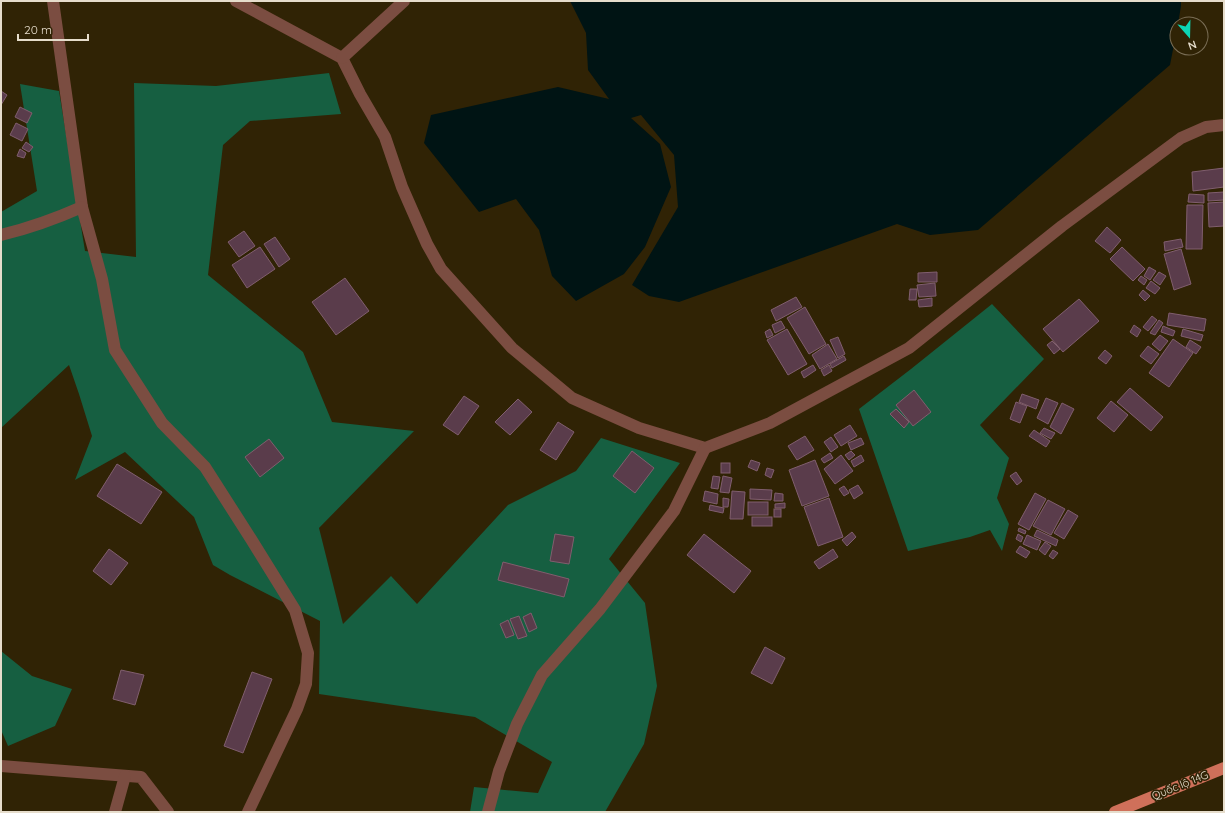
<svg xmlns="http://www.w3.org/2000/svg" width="1225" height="813" viewBox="0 0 1225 813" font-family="Quicksand,sans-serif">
  <rect width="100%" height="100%" fill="#302305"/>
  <g fill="#165f41">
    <polygon points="329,73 341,114 250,121 223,145 208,275 303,352 332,422 414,431 319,528 343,624 391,576 417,604 508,505 576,471 601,438 680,463 609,559 645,603 657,686 644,744 605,812 470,812 474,787 538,793 552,762 475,717 319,694 320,621 230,575 213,565 194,517 125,452 75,480 92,436 79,394 69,365 1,428 1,212 37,191 20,84 59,91 85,251 136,257 134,83 216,86"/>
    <polygon points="992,304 1044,359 980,425 1009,458 997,498 1009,524 1002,551 990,530 970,537 908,551 859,409 911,369"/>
    <polygon points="1,651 32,676 72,689 55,726 8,746 1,730"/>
  </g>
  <polygon fill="#001414" points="570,1 1181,1 1181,6 1178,24 1177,24 1177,29 1170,65 978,230 930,235 897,224 679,302 649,296 632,285 678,207 674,155 641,115 631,118 660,144 671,187 645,247 624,274 576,301 552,276 539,230 516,199 479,212 424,143 431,115 558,87 609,99 588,70 586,33"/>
  <g fill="#5a3c4b" stroke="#805e6e">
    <polygon points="1,91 7,95 1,105"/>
    <polygon points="20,107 32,113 27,123 15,117"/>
    <polygon points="16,123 28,129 22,141 10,135"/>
    <polygon points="26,142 33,147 29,152 22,148"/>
    <polygon points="20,149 26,153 24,158 17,156"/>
    <polygon points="1224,168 1224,187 1193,191 1192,172"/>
    <polygon points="1224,192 1224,200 1208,201 1208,193"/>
    <polygon points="1189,194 1204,195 1204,203 1188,202"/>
    <polygon points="1224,202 1224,226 1209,227 1208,203"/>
    <polygon points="1187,205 1203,205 1202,249 1186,249"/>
    <polygon points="1107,227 1121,240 1110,253 1095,241"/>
    <polygon points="244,231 255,246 239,257 228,242"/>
    <polygon points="275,237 290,259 279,267 264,244"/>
    <polygon points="1181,239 1183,247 1165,251 1164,242"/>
    <polygon points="260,247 275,269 247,288 232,265"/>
    <polygon points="1122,247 1145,269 1133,281 1110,259"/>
    <polygon points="1181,249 1191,284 1174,290 1164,254"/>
    <polygon points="1149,267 1156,271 1150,280 1144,276"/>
    <polygon points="937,272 937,282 918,282 918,273"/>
    <polygon points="1159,272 1166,276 1160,285 1153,280"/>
    <polygon points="1141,276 1147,280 1144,285 1138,280"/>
    <polygon points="345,278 369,311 336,335 312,302"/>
    <polygon points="1151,281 1160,288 1155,294 1146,288"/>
    <polygon points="935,283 936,296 919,297 917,285"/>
    <polygon points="910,289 917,289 916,300 909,300"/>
    <polygon points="1143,290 1150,296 1145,301 1139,295"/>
    <polygon points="796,297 802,307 776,321 771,310"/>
    <polygon points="932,298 932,306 919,307 918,300"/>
    <polygon points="1079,299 1099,321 1063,352 1043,329"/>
    <polygon points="805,307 826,344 809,354 787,318"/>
    <polygon points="1169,313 1206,319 1204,331 1167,325"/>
    <polygon points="1152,316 1157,320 1148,331 1143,327"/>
    <polygon points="1159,320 1163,323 1155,335 1150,333"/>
    <polygon points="781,321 785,328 775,333 772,325"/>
    <polygon points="1134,325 1141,330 1137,337 1130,332"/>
    <polygon points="1163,326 1175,331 1173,336 1161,332"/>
    <polygon points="770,329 773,335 767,338 765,332"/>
    <polygon points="787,329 807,364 788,375 767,340"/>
    <polygon points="1183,329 1203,335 1201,341 1181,336"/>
    <polygon points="1160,335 1168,341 1160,351 1152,344"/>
    <polygon points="838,337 845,354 838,358 830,340"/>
    <polygon points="1173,339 1193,353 1169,387 1149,373"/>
    <polygon points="1190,340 1201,347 1196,354 1186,347"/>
    <polygon points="1052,341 1060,349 1054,354 1047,345"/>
    <polygon points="828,344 837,359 820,369 812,355"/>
    <polygon points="1148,346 1159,354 1151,364 1140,356"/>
    <polygon points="1105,350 1112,356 1106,364 1098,358"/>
    <polygon points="844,356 846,360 832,368 830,364"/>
    <polygon points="813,365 816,370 804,378 801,372"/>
    <polygon points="829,365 832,371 824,376 821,370"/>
    <polygon points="1130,388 1163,417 1151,431 1117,402"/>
    <polygon points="914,390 931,412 913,426 896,405"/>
    <polygon points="1022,394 1039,400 1036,409 1019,402"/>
    <polygon points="464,396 479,406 458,435 443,425"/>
    <polygon points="1046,398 1058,403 1048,424 1037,418"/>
    <polygon points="518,399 532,412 510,435 495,422"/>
    <polygon points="1111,401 1128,415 1114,432 1097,418"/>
    <polygon points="1016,402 1027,406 1020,423 1010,419"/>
    <polygon points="1062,403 1074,409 1061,434 1050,427"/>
    <polygon points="896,409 909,422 904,428 890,414"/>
    <polygon points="558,422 574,432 556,460 540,450"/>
    <polygon points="850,425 857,436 841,446 834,435"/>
    <polygon points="1044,428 1055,433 1051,439 1040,433"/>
    <polygon points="1034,430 1050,441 1046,447 1029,436"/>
    <polygon points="805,436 814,450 797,460 788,446"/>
    <polygon points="831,437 838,447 831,452 824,442"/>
    <polygon points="861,438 864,444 851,450 848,443"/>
    <polygon points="269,439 284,458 260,477 245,457"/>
    <polygon points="632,451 654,468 635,493 613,476"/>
    <polygon points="851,451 855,455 849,460 845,455"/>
    <polygon points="830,453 833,458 824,463 821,459"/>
    <polygon points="841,455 853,471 835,484 824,469"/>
    <polygon points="861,455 864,461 854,467 851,461"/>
    <polygon points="751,460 760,463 757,471 748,467"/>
    <polygon points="815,460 829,496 802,506 789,470"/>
    <rect x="721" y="463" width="9" height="10"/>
    <polygon points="117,464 162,492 141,524 97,496"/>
    <polygon points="767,468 774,470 771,478 765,475"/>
    <polygon points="1016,472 1022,481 1017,485 1010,476"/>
    <polygon points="713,476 720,477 718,489 711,488"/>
    <polygon points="723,476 732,478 729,493 720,492"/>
    <polygon points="858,485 863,493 854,499 849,490"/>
    <polygon points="844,486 849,493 844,496 839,489"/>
    <polygon points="750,489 772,490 771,500 750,499"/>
    <polygon points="705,491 718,494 717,504 703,501"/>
    <polygon points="732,491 745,492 743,519 730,519"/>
    <polygon points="775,493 783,494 783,501 774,501"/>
    <polygon points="1035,493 1046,499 1029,530 1018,524"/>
    <polygon points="723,498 729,499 728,507 723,507"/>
    <polygon points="829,498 843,537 818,546 804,507"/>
    <polygon points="1048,500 1065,509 1051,535 1033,526"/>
    <rect x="748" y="502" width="20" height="13"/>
    <polygon points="785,503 785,508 775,508 775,504"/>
    <polygon points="710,505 724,508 723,513 709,510"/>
    <rect x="774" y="509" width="7" height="8"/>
    <polygon points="1068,510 1078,516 1064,539 1054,533"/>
    <rect x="752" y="517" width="20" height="9"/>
    <polygon points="1019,528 1026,531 1025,534 1018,531"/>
    <polygon points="1037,530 1058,540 1056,546 1034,536"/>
    <polygon points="852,532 856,537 847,546 842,540"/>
    <polygon points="555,534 574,537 569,564 550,561"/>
    <polygon points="704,534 751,571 734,593 687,555"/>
    <polygon points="1018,534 1023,537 1021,542 1016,539"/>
    <polygon points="1027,535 1041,541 1037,550 1023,544"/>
    <polygon points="1045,542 1051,546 1045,555 1039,550"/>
    <polygon points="1020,546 1030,552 1026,558 1016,552"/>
    <polygon points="109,549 128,563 111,585 93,571"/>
    <polygon points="833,549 838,557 819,569 814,562"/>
    <polygon points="1053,550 1058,553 1053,559 1049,556"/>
    <polygon points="503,562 569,579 564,597 498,580"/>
    <polygon points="531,613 537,628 529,632 523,617"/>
    <polygon points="519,616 527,636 518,639 510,619"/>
    <polygon points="508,620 514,635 506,638 500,624"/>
    <polygon points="765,647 785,658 772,684 751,673"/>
    <polygon points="121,670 144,675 135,705 113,699"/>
    <polygon points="252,672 272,679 243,753 224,746"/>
  </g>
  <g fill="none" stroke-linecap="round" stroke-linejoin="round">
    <g stroke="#7b4d41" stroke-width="12">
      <polyline points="53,1 82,207"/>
      <polyline points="236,1 342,58 360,94 385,137 402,187 427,244 441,269 512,348 572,398 639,428 705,448 770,423 909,348 1062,226 1181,138 1206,127 1224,125"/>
      <polyline points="342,58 404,1"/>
      <path d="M1 235C30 228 55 219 82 207L102 279 115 350 162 423 205 467 251 539 295 610 308 653 306 684 297 709 248 812"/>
      <polyline points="1,766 141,777 168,812"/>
      <polyline points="115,812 125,776"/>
      <polyline points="488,812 499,771 517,724 542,675 600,609 674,511 705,448"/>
    </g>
    <polyline stroke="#cf705a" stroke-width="12" points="1115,812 1224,768"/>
  </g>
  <g text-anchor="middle" stroke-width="3.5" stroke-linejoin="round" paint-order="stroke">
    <g font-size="11" fill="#e6ddcc" stroke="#302305">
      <text transform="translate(1180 785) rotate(-22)" y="4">Quốc lộ 14G</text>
    </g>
  </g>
  <rect width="1225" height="813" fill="none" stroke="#e6ddcc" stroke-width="4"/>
  <g transform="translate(1189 36) rotate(160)"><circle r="19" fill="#302305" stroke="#796d55"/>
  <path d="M0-3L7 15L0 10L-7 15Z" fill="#0cd5b5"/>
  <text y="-6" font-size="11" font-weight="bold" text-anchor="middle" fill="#e6ddcc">N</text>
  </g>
  <path d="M18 34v6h70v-6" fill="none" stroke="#e6ddcc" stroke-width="2"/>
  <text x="24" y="34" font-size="12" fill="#e6ddcc" stroke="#302305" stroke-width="3" paint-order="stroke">20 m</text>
</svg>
